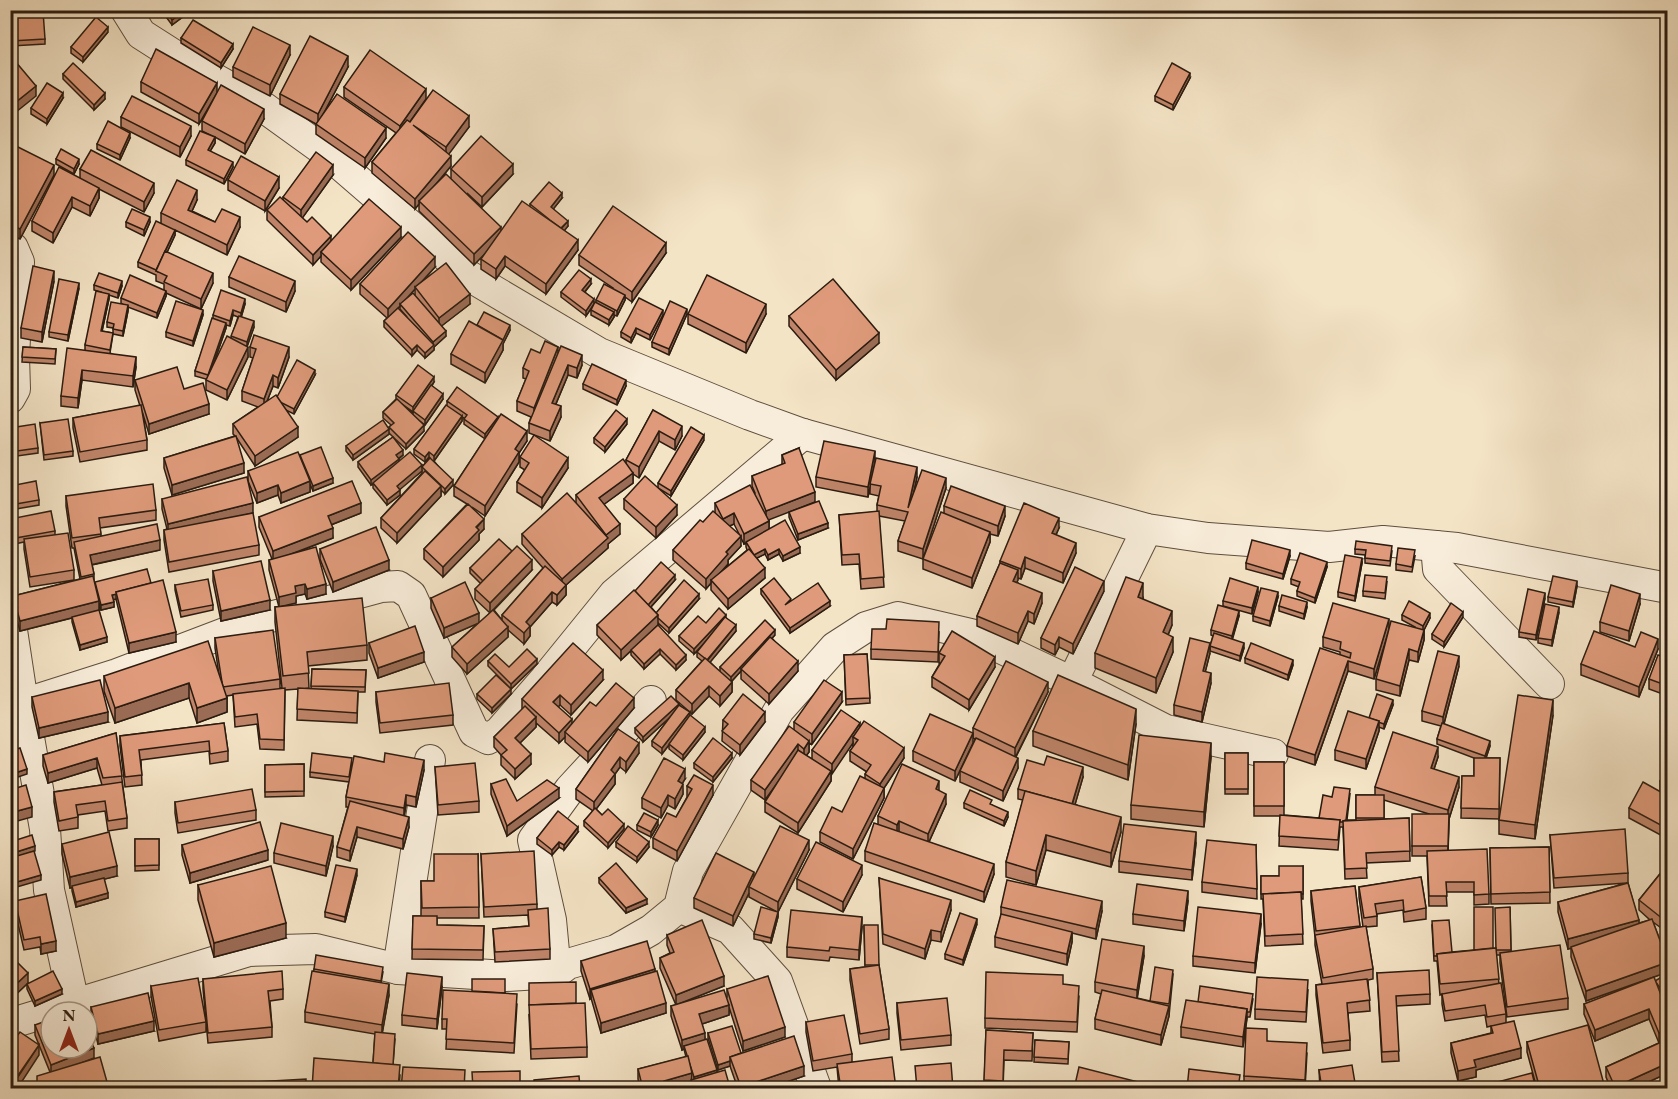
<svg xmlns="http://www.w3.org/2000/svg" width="1678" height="1099" viewBox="0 0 1678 1099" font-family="'EB Garamond',serif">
  <rect width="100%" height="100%" fill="#f4e4c6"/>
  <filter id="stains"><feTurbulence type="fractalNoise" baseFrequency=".00333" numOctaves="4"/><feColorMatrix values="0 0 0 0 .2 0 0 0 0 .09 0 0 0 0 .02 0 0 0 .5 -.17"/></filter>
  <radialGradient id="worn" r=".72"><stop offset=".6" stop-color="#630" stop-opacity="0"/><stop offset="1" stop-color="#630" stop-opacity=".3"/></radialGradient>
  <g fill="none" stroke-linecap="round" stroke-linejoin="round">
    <g stroke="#5e4e3e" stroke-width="32">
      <g id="street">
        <polyline points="126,10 141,34 188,64 255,101 323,150 469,276 599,353 750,415 803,434 1147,529 1208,538 1329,547 1383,541 1457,548 1668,588"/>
        <polyline points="10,247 13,248 19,262 14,357 15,389 10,398"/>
        <polyline points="1436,546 1438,569 1549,684"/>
        <polyline points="10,617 23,703 45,829 49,890 74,1003"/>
        <polyline points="1072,682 1147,529"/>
        <polyline points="10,708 117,674 259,620 381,587 398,586 411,595 474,732 488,739 499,732 545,679 614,594 803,434"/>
        <polyline points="679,907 730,929 777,981 816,1088"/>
        <polyline points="398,969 430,760"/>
        <polyline points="556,973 551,920 533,840 570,789 651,701"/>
        <polyline points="10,1025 12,1023 249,951 316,949 398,969 506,976 556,973 568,964 616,950 651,930 679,907 688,871 779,710 835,647 866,627 898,617 971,634 1072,682 1166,730 1273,754"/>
      </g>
    </g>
    <use href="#street" stroke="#f8edda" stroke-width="30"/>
  </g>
  <g fill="#bf8469" stroke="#2c1c10" stroke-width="1.5" fill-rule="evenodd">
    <rect x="59" y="10" width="21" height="4"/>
    <polygon points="161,10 192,10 172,25"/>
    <polygon points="10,14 45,39 45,44 11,46"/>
    <polygon points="108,32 83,62 71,53 71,47"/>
    <polygon points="181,38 233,49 221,68 181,43"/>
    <polygon points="290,55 270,96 233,77 233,67"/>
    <polygon points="348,67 325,111 386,138 365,168 316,134 316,124 280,104 280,94"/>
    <polygon points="63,74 105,99 94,110 63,79"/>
    <polygon points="1190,78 1173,110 1155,101 1155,96"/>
    <polygon points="141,82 217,93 199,124 141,92"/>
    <polygon points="344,87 426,99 410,122 469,127 448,154 451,166 433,188 451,178 451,169 513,174 482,207 467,193 501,231 530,207 530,204 562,198 553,209 568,226 564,230 578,250 546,294 505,266 496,279 481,269 481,259 487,251 474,265 419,211 419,204 415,209 372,173 372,162 396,133 344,97"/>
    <polygon points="63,98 47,124 31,114 31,108"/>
    <polygon points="121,117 191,136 180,157 121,127"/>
    <polygon points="264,119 245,154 215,137 215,143 210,151 233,167 224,184 186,165 186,160 214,137 202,131 202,121"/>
    <polygon points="130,138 120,160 97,149 97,144"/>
    <polygon points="10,143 54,175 20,239 10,234"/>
    <polygon points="56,159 79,164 74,174 56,164"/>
    <polygon points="80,169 154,193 144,212 99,189 99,198 90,216 72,207 53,243 32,231 32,221 80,178"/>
    <polygon points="333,175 302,218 307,222 331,241 401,237 351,290 321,262 321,256 313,265 267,220 267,210 283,200 283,197"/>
    <polygon points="228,180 279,188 265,211 228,190"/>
    <polygon points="197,200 192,211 215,222 240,227 227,255 175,230 175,235 167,252 213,283 201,309 166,293 166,296 157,318 128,307 128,311 123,336 113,334 110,353 136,367 133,387 82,380 78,408 61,406 61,396 85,350 85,345 101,292 94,290 94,285 122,286 118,298 109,295 109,299 102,331 113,333 113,328 107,327 107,322 124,305 121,303 121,298 164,290 164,284 156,281 156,275 138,267 138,262 161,223 161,213"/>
    <polygon points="126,222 150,222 144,236 126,227"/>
    <polygon points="666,253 632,302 625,297 625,300 617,316 614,315 614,317 609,325 591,315 591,310 593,306 586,316 561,297 561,292 591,284 585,292 594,304 596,303 596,300 613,288 579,265 579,255"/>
    <path d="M435 267 422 282 470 304 441 326 446 336 434 347V350L425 358 417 350 412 356 384 327V321L387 318 360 294V284ZM415 289V296L407 298ZM400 306V309L407 317 395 311Z"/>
    <polygon points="229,277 295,291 286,312 229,287"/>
    <polygon points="54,281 42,342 21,338 21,328"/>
    <polygon points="79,288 68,341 49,337 49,332"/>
    <path d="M245 304 241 317 254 327 247 346 248 357 227 400 206 390V379L195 376V371L213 319V315ZM233 315 238 317 231 338 214 362 226 328V325L230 326Z"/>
    <polygon points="687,314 669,355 652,347 652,342"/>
    <polygon points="688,314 766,314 746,353 688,324"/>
    <polygon points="203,315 193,346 166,337 166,332"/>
    <polygon points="663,315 650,340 636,333 631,343 621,337 621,332"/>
    <polygon points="789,316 879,343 836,380 789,326"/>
    <polygon points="477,325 510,330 503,344 503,350 485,383 451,364 451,354"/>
    <polygon points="23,347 56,349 55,364 22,362"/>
    <polygon points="250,347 289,357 278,388 273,386 267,401 277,397 315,375 294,414 286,410 298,437 255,466 236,437 244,473 172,495 164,468 164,458 235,436 233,434 233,424 258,407 242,401 242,391 253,358 250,357"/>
    <polygon points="558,351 582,365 577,378 568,375 556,404 561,417 550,441 529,433 529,423 531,417 517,411 517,401 526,379 523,378 523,368 540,353"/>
    <polygon points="135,380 184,389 209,414 149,434 142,411 147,440 147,450 80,462 73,428 73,418 140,406 135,390"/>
    <path d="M434 382 432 386 443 399 425 425 421 422 424 431 406 449 393 437 403 455 399 459V461L422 467 430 458 429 457 425 462 414 454V449L447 405V401L498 418 527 441 519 453V462L485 516 472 507 484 529 479 534V540L443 577 424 559V549L467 504 454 496V486L485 439 464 424V418L462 417V421L434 461 453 485 445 494 441 490V496L397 543 381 528V518L422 473V471L399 489 400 495 387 505 373 488V484L371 485 358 467V462L393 437 389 433V434L353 460 346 451V446L389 429V427L391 425 383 418V412L396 399V395ZM402 404 413 412V414Z"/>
    <polygon points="583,384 626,386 617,405 583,389"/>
    <polygon points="653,410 682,436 675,450 659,441 639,478 633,474 633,483 604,504 620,534 608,544 608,548 566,585 566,595 557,605 552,602 530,627 530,636 524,644 508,630 508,637 467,674 452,657 452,647 478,623 444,638 431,608 431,598 479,623 490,613 475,599 475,589 481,584 470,573 470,568 532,570 494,610 502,620 502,615 543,568 522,544 522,534 576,503 576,495 626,464 626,460"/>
    <polygon points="40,423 73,451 73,456 44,460"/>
    <polygon points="627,424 605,452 594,443 594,438"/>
    <polygon points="10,428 38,448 38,453 10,457"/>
    <polygon points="704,440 671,496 658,488 658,483"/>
    <path d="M799 448 769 520V529L800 553 783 561 779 554 768 560 765 554 757 558 765 578 728 609 711 590V583L706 589 673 560V550L703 522 715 514V503L755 493 752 486V476L782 465V455ZM734 524 744 544 746 543V547L747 550 723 570 728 564V560L741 546 729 526Z"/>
    <polygon points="300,455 333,483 313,491 310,484 310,492 281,503 278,495 257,503 248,481 248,471 300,458"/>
    <polygon points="520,457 568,468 542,508 517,492 517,482 525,470 520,467"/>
    <polygon points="875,462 917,477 914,492 946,488 923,558 944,513 944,506 1005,516 998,536 990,534 990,542 972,588 923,569 923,559 898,551 898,541 905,521 879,516 884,587 861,589 859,564 842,565 839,515 877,512 877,505 879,496 870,494 870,485 868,497 816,487 816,477"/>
    <polygon points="10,486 39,500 39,505 10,510"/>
    <polygon points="66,496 156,510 156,520 100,528 101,536 160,550 92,565 94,574 94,581 95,584 151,583 176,642 129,653 116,599 113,600 114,607 101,610 99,603 99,611 107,642 80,650 72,622 72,618 20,631 13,606 13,596 80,579 74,548 72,548 66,506"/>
    <polygon points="162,499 253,513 242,516 259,545 259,555 169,572 164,540 164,530 167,529 162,509"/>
    <polygon points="624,499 677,515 656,538 624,509"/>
    <polygon points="789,512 828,528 798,540 789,517"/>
    <polygon points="361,513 331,525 333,538 295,553 326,594 307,599 305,594 296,596 296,603 279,607 367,645 367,660 308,666 309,688 303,689 311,689 312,669 366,670 365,692 358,692 357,723 297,720 298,689 285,690 284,750 260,749 257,724 235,727 233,695 227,696 227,712 197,723 189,698 115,723 104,691 104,676 219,675 215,648 215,638 280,679 280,688 282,688 275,622 275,607 279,607 269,570 269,560 272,559 259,527 259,517"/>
    <polygon points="10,519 55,531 55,535 74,570 74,580 30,587 24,549 24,542 10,545"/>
    <polygon points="1059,528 1056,535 1076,553 1063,583 1025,568 1021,579 1018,578 1017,582 1042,603 1034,624 1028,621 1018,644 977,626 977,616 1000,563 1000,561"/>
    <polygon points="320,549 389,570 333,592 320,559"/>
    <polygon points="1355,549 1392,551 1390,566 1365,563 1365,555 1355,554"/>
    <polygon points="1290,556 1283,579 1246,569 1246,563"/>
    <polygon points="1415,556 1412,572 1396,570 1396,564"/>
    <polygon points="1362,563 1355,601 1338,597 1338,592"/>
    <polygon points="1327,567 1315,603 1297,596 1297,591 1299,587 1291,584 1291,579"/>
    <polygon points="213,571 270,610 221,621 213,581"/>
    <polygon points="675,580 651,607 656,613 699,599 669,633 658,623 658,625 686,660 676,670 660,654 644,669 631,655 631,651 621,660 597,635 597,625 635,591"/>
    <polygon points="1387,582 1385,599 1363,596 1363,591"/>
    <polygon points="175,585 213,605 213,610 181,617 175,590"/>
    <polygon points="1577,586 1573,607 1548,602 1548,597"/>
    <polygon points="761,589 791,601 830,606 790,633 761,594"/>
    <polygon points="1104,591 1073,654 1059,647 1055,655 1041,648 1041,638"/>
    <polygon points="1258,592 1252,614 1223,606 1223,601"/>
    <polygon points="1278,597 1270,626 1253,621 1253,616"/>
    <polygon points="1143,598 1143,599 1172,625 1168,635 1173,652 1156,693 1095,668 1095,653"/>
    <polygon points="1545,598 1536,640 1519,637 1519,632"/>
    <polygon points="1640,604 1629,641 1600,632 1600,622"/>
    <polygon points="1279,606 1307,607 1304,619 1279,611"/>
    <polygon points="1559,612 1552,646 1538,643 1538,638"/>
    <polygon points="1402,615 1430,618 1424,630 1424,640 1418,662 1409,660 1400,696 1376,690 1376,679 1415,627 1402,620"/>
    <polygon points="1239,616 1232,639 1244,648 1240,661 1210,651 1210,646 1213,636 1211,635 1211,630"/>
    <polygon points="1463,617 1444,647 1432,639 1432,634"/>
    <polygon points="726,618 736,631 710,662 720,672 720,667 775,635 772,638 798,671 769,704 741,679 741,671 732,681 732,692 720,706 709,696 692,714 676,700 676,690 702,661 697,657 697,652 702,646 694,654 679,641 679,636 706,623"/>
    <polygon points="1668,625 1668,654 1661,652 1661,647"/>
    <polygon points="1389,630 1374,679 1348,671 1315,765 1287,756 1287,746 1340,655 1340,652 1323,647 1323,637"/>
    <polygon points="939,632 938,662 871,659 871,649"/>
    <polygon points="369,643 424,662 378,678 369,653"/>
    <polygon points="1635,647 1658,649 1639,697 1581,675 1581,664"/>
    <polygon points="939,653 995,667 969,710 932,687 932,677 940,663 939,663"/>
    <polygon points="1210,653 1205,672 1211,683 1202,722 1174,715 1174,705"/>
    <polygon points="867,654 870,703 846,705 844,655"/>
    <polygon points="1245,658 1293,665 1288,680 1245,663"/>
    <polygon points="1668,658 1668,696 1649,689 1649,679"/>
    <polygon points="488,661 509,667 537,664 511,689 488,666"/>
    <polygon points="1459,666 1444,724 1490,746 1486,758 1500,758 1499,819 1461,818 1462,776 1474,776 1474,758 1437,744 1437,739 1441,726 1422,721 1422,711"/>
    <polygon points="603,680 571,715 560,705 558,707 572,724 596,706 634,708 588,762 565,742 565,737 559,743 536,723 536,727 520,743 531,764 515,779 501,765 501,755 494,747 494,737 522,710 522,699"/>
    <polygon points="376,692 453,715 453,725 380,733 376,702"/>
    <polygon points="1048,692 1016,757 1018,768 1003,801 960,782 960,771 975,739 973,738 973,728"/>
    <polygon points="477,694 511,694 492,713 477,699"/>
    <polygon points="32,697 108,722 39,738 32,707"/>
    <polygon points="842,702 812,744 809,743 809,752 806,756 812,759 812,750 860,726 904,758 884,788 884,798 853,859 820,842 820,832 842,812 865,779 865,774 867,772 850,761 850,751 853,747 853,743 831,773 831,781 798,833 765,812 765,802 777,783 765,800 751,790 751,780 794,730 794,722"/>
    <polygon points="1393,705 1384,729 1379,727 1379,731 1366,769 1335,760 1335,750 1369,718"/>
    <polygon points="679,706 705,732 683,760 669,749 669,745 662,754 652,746 652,741 670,717 643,742 635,733 635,728"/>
    <polygon points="1553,715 1535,839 1499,834 1499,820"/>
    <polygon points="723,720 765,722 740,755 722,741"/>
    <polygon points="224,723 228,751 228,761 210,764 209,751 141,760 142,785 125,787 120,746 120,736"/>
    <polygon points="1136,724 1128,780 1033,746 1033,731"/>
    <polygon points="618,729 639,753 626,772 620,767 615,774 615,784 596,809 602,815 624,829 608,848 584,826 584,821 593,811 576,799 576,789"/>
    <polygon points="116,733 127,818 127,828 108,831 105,811 78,815 78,828 59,831 54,802 54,792 102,785 97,768 48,783 43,766 43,755"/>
    <polygon points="973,743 955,781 913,761 913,751"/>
    <rect x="1225" y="753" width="23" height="41"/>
    <polygon points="1211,757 1204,827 1131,819 1131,805"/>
    <polygon points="1438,757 1434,769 1459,787 1449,819 1448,850 1489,894 1489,904 1474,905 1474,892 1446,892 1447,906 1429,906 1427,856 1412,856 1412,846 1429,814 1384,800 1384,819 1409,818 1410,861 1366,863 1367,878 1345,879 1343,827 1340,827 1338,850 1279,846 1280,816 1254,816 1254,762 1284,762 1284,815 1319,818 1332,797 1350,794 1347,820 1356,820 1356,795 1375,795 1375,787"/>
    <polygon points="732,758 713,782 694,768 694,763"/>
    <polygon points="352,763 350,774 424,770 416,807 406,805 404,816 409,827 403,849 357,837 350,861 337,857 337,847 348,807 346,807 346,797 349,782 310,777 310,772"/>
    <polygon points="304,764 304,796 265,797 265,765"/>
    <polygon points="435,767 479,801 479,812 438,815"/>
    <polygon points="1668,769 1668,839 1629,818 1629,808 1666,795 1660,791 1660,781"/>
    <polygon points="1083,777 1075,804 1121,832 1111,867 1046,850 1036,885 1006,877 1006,862 1023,800 1018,799 1018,789"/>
    <polygon points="685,779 682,783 683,794 675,809 668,805 661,818 642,808 642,798"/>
    <polygon points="491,784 517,801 559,798 507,836 491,794"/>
    <polygon points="687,786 713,795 677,861 653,848 653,838 676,817 687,797"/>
    <polygon points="939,791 946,804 929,842 994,874 984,902 865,861 865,851 878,824 878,816"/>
    <polygon points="175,802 256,810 256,820 178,833 175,813"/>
    <polygon points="964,803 992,805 1008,817 1004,826 964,808"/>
    <polygon points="637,825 658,825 651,837 637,830"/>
    <polygon points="578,832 564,850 559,847 552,855 537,844 537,838"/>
    <polygon points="1550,835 1628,873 1628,883 1639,923 1650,920 1639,910 1639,900 1668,864 1668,933 1653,922 1668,961 1668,972 1586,1001 1571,957 1571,948 1568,949 1558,912 1558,902 1627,883 1554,888"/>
    <polygon points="135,839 159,839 159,870 135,871"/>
    <polygon points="616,842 649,847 637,862 616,847"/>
    <polygon points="1196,843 1192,880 1119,872 1119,861"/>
    <polygon points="62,844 117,876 104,879 108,898 76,907 72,891 72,887 70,888 62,854"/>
    <polygon points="182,845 268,860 190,883 182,855"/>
    <polygon points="1256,845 1257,899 1202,892 1202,882"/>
    <polygon points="333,846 326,876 274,863 274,853"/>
    <polygon points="1549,847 1550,903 1491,904 1490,848"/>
    <polygon points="809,850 778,912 778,917 771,943 754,939 754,934 777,912 749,897 749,893 733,926 694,908 694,898 754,877"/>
    <polygon points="478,854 479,918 437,918 437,925 484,926 483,960 412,959 413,916 421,916 421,881 434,881"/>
    <polygon points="481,854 537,904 537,909 550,949 550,959 495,962 493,929 529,926 528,915 484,917"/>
    <polygon points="1303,866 1303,899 1301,899 1303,944 1265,946 1263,899 1261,899 1261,876 1279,876"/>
    <polygon points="357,875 345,922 325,917 325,912"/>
    <polygon points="862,875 843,912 797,889 797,879"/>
    <polygon points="1421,877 1426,908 1426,919 1404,922 1403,910 1377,914 1377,926 1366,927 1373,969 1373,979 1368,980 1370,1011 1348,1013 1350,1040 1350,1050 1323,1053 1316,995 1316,985 1322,984 1315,945 1315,937 1311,901 1311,891 1355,886 1360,927 1363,927 1359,897 1359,887"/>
    <polygon points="599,878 647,904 626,913 599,883"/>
    <polygon points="879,878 951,910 941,942 931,940 925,959 883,944"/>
    <polygon points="198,885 286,938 214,957 198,900"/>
    <polygon points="15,901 56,951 41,954 40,947 24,950 15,911"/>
    <polygon points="1188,901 1184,931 1133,924 1133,914"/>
    <polygon points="1001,907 1102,911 1096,939 1072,933 1072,942 1067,965 995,947 995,937 1001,916"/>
    <polygon points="1510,907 1511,951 1568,998 1568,1009 1507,1017 1500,963 1500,955 1496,955 1499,984 1506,1014 1506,1023 1521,1058 1476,1070 1476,1077 1458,1081 1451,1053 1451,1043 1491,1033 1491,1026 1487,1027 1485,1015 1445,1021 1442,1004 1442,994 1440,995 1437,961 1434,961 1432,926 1452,952 1496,948"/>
    <polygon points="977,924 963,965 945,959 945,954"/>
    <polygon points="1261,924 1255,973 1193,966 1193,956"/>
    <polygon points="864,925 879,965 889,1029 889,1039 860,1044 850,980 850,969 865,967"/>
    <polygon points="862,927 859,960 830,957 829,961 787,957 787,947"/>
    <polygon points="667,935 724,986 676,1005 660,968 660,958 670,953 667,945"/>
    <polygon points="10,955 28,983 62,994 35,1006 27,989 27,984 10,1000"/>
    <polygon points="1144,956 1137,998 1150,1001 1173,975 1169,1016 1161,1045 1095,1029 1095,1019 1101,994 1095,992 1095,982"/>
    <polygon points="581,961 655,971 666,1013 601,1033 591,998 590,999 581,971"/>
    <polygon points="314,969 383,972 381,983 389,995 382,1033 395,1039 393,1065 400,1075 399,1089 312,1089 373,1063 375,1034 305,1022 305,1012"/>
    <polygon points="1377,973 1430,994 1430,1004 1396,1006 1399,1061 1382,1062"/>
    <polygon points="1668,973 1668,1009 1664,1004 1668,1013 1668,1073 1633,1089 1611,1089 1606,1077 1606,1067 1659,1043 1649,1019 1595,1041 1584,1014 1584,1004 1655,982"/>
    <polygon points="203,979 283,989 283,999 270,1001 272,1027 272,1037 208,1043 203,989"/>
    <polygon points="1063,984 1079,996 1077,1032 985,1028 985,1018"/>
    <polygon points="151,986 206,1022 206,1032 159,1041 151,996"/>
    <polygon points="442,987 437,1029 402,1025 402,1015"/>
    <polygon points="727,989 785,1037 743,1051 729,1007 729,1015 702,1024 705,1039 717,1072 730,1089 692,1089 691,1084 672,1089 640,1089 638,1079 638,1069 686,1057 684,1049 682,1050 671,1016 671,1006 727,997"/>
    <polygon points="1308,990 1306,1022 1255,1019 1255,1009"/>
    <polygon points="505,993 517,1004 514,1053 446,1049 447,1029 442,1029 442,1019"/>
    <polygon points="1253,999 1250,1017 1247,1017 1243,1047 1181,1037 1181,1027 1198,1002"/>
    <polygon points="897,1003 951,1035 951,1045 901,1050 897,1013"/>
    <polygon points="91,1007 154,1031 98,1044 91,1017"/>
    <polygon points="529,1015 587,1047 587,1057 531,1059"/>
    <polygon points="806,1022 852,1054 852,1062 896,1089 839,1089 837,1067 813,1071 806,1032"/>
    <polygon points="35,1025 94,1058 50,1072 35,1035"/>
    <polygon points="986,1030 1033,1033 1032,1061 1004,1060 1003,1089 984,1089"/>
    <polygon points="708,1033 741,1053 804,1076 778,1085 793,1089 738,1089 730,1066 718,1070 708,1038"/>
    <polygon points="1035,1040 1069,1042 1068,1064 1034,1062"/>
    <polygon points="1267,1041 1307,1053 1305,1089 1245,1089 1245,1087 1244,1087 1244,1076"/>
    <polygon points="1527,1042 1605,1088 1537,1089 1527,1052"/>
    <polygon points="1319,1070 1356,1089 1320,1089"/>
  </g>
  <g fill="#9b6c55" stroke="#2c1c10" stroke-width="1.5">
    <polygon points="185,10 192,10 172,25 172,20"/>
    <polygon points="108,27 108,32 83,62 83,57"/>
    <polygon points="233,44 233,49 221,68 221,63"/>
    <polygon points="290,45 290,55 270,96 270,85"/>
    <polygon points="348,56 348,67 318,124 318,114"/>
    <polygon points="1190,73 1190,78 1173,110 1173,105"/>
    <polygon points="217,83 217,93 199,124 199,114"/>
    <polygon points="36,86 36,96 11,116 11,106"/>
    <polygon points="426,89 426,99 400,136 400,126"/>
    <polygon points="63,93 63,98 47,124 47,119"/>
    <polygon points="105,93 105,99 94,110 94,105"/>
    <polygon points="264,109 264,119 245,154 245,144"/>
    <polygon points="469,116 469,127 446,158 446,147"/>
    <polygon points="191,126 191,136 180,157 180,147"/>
    <polygon points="386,128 386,138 365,168 365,158"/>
    <polygon points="130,133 130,138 120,160 120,155"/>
    <polygon points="215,137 215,143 208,155 208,150"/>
    <polygon points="451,156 451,166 421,202 419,201 419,204 415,209 415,199"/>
    <polygon points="79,159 79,164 74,174 74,169"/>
    <polygon points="233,162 233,167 224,184 224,179"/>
    <polygon points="513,164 513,174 482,207 482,197"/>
    <polygon points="54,165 54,175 20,239 20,229"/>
    <polygon points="333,165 333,175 301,220 301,210"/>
    <polygon points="279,177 279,188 265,211 265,201"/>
    <polygon points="154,183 154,193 144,212 144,202"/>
    <polygon points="99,188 99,198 90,216 90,206"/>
    <polygon points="197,190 197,200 188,220 188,210"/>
    <polygon points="562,193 562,198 551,212 551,207"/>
    <polygon points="72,197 72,207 53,243 53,233"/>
    <polygon points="150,217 150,222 144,236 144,230"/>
    <polygon points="240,217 240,227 227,255 227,245"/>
    <polygon points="568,221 568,226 561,235 561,229"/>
    <polygon points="401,227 401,237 351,290 351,280"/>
    <polygon points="501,227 501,237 474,265 474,254"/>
    <polygon points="175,230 175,235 158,272 156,271"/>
    <polygon points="331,236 331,246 321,252 321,256 313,265 313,255"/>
    <polygon points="578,240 578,250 546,294 546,284"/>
    <polygon points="666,243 666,253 632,302 632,292"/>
    <polygon points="505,256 505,266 496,279 496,269"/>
    <polygon points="435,257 435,267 416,288 415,287 415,289 401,305 400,304 400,306 388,319 388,309"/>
    <polygon points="54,271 54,281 42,342 42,332"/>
    <polygon points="213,273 213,283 201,309 201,299"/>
    <polygon points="591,279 591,284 582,295 582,290"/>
    <polygon points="122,281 122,286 118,298 118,293"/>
    <polygon points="295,281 295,291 286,312 286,302"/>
    <polygon points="79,283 79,288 68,341 68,335"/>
    <polygon points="166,291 166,296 157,318 157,313"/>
    <polygon points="109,294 109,299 101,336 101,331"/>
    <polygon points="470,294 470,304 439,328 439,318"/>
    <polygon points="625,295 625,300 617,316 617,311"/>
    <polygon points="245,299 245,304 241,318 241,313"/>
    <polygon points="594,299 594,304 586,316 586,311"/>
    <polygon points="766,304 766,314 746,353 746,343"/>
    <polygon points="128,305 128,311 123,336 123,331"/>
    <polygon points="687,309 687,314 669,355 669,349"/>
    <polygon points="203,310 203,315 193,346 193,341"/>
    <polygon points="233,310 233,315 230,326 230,321"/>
    <polygon points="663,310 663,315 650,340 650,335"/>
    <polygon points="614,312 614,317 609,325 609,320"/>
    <polygon points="254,321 254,327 247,347 247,342"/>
    <polygon points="226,323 226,328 208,380 208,375"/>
    <polygon points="510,325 510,330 503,344 503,350 485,383 485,373"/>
    <polygon points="636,328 636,333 631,343 631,338"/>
    <polygon points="446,331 446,336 434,347 434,350 425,358 425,353 433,345 433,342"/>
    <polygon points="879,333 879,343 836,380 836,370"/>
    <polygon points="417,345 417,350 412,356 412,350"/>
    <polygon points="248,347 248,357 227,400 227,390"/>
    <polygon points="289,347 289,357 278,388 278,378"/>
    <polygon points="558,347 558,357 534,418 534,408"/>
    <polygon points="582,355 582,365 577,378 577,368"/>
    <polygon points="136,357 136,367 133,387 133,376"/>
    <polygon points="568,365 568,375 552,413 552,403"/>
    <polygon points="82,370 82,380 78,408 78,398"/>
    <polygon points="315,370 315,375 294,414 294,409"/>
    <polygon points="273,375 273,386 264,409 264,399"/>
    <polygon points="434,377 434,382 413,412 413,407"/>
    <polygon points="626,380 626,386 617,405 617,400"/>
    <polygon points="443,394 443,399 425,425 425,420"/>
    <polygon points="209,404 209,414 149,434 149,424"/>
    <polygon points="561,406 561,417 550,441 550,431"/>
    <polygon points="462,416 462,421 434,461 434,456"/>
    <polygon points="498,417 498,422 485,439 485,434"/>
    <polygon points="627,419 627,424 605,452 605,447"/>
    <polygon points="424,425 424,431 406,449 406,444"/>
    <polygon points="682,426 682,436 675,450 675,440"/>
    <polygon points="298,427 298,437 255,466 255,456"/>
    <polygon points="389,429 389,434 353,460 353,455"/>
    <polygon points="527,431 527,441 519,453 519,462 485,516 485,506 515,449"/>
    <polygon points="659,431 659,441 639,478 639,467"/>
    <polygon points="704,435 704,440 671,496 671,491"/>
    <polygon points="403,450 403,455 396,460 396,455"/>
    <polygon points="875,451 875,462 868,497 868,487"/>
    <polygon points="429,452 429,457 425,462 425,457"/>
    <polygon points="568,458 568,468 542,508 542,498"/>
    <polygon points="399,459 399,464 371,485 371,480"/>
    <polygon points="244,463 244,473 172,495 172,485"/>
    <polygon points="422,465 422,471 397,492 397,486"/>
    <polygon points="917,467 917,477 908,518 908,508"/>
    <polygon points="633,473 633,483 599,508 599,498"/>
    <polygon points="333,478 333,483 313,491 313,486"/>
    <polygon points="946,478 946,488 923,559 923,549"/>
    <polygon points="453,480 453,485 445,494 445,489"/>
    <polygon points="310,481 310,492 281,503 281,493"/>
    <polygon points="278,485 278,495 257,503 257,493"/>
    <polygon points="441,486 441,496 397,543 397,533"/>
    <polygon points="400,490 400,495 387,505 387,500"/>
    <polygon points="815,492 815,502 766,521 766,511"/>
    <polygon points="253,503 253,513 168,534 168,524"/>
    <polygon points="361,503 361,513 328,526 328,516"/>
    <polygon points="677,505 677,515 656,538 656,527"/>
    <polygon points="1005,506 1005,516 998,536 998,526"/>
    <polygon points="734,513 734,524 723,529 723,519"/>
    <polygon points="1059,518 1059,528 1052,543 1052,533"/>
    <polygon points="484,519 484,529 479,534 479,540 443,577 443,567"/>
    <polygon points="769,521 769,531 744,544 744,534"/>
    <polygon points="828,523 828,528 798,540 798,534"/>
    <polygon points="620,524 620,534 608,544 608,548 566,585 566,595 557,605 557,595 562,589 562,579 606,539 606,535"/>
    <polygon points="333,528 333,538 273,561 273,551"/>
    <polygon points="990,532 990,542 972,588 972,578"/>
    <polygon points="741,536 741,546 728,560 728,564 713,581 711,580 711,583 706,589 706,579 726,552"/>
    <polygon points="160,540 160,550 90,565 90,555"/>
    <polygon points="1076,543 1076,553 1063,583 1063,573"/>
    <polygon points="800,547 800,553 783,561 783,556"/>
    <polygon points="765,549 765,554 753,560 753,555"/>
    <polygon points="779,549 779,554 768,560 768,555"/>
    <polygon points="1290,550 1290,556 1283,579 1283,574"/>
    <polygon points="1025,557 1025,568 1021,579 1021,569"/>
    <polygon points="1362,558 1362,563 1355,601 1355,596"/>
    <polygon points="389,560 389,570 333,592 333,582"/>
    <polygon points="532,560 532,570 490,613 490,603"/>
    <polygon points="1327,562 1327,567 1315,603 1315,598"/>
    <polygon points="765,568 765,578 728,609 728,599"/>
    <polygon points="1018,570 1018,580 1013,591 1013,581"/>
    <polygon points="675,575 675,580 648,610 648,605"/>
    <polygon points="1104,581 1104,591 1073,654 1073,644"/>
    <polygon points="1577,581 1577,586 1573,607 1573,602"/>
    <polygon points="1143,583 1143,598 1138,612 1138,597"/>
    <polygon points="305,584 305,594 296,596 296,603 279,607 279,597 295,586"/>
    <polygon points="326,584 326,594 307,599 307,589"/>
    <polygon points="1258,587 1258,592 1252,614 1252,608"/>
    <polygon points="552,592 552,602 530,627 530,636 524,644 524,633 526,622"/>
    <polygon points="1278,592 1278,597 1270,626 1270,621"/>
    <polygon points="1042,593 1042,603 1034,624 1034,614"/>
    <polygon points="1545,593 1545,598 1536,640 1536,635"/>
    <polygon points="116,594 116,599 112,600 112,595"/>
    <polygon points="699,594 699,599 669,633 669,628"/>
    <polygon points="1640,594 1640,604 1629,641 1629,631"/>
    <polygon points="270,600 270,610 221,621 221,611"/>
    <polygon points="99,601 99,611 20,631 20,621"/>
    <polygon points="830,601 830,606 790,633 790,628"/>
    <polygon points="114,602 114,607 101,610 101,605"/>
    <polygon points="1307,602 1307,607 1304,619 1304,614"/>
    <polygon points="1559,607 1559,612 1552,646 1552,640"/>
    <polygon points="1028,611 1028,621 1018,644 1018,633"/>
    <polygon points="1172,611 1172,625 1163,647 1163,632"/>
    <polygon points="1239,611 1239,616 1232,641 1232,636"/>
    <polygon points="1463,612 1463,617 1444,647 1444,642"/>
    <polygon points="479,613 479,623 444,638 444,628"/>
    <polygon points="1430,613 1430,618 1423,632 1423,626"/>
    <polygon points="658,615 658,625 621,660 621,650"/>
    <polygon points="726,615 726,620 694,654 694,649"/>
    <polygon points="1389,619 1389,630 1374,679 1374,669"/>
    <polygon points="736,625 736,631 707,666 707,661"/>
    <polygon points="508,627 508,637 467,674 467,664"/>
    <polygon points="775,630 775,635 742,670 741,669 741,671 731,682 731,677"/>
    <polygon points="1424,630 1424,640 1418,662 1418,652"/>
    <polygon points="176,632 176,642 129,653 129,643"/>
    <polygon points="107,637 107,642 80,650 80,645"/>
    <polygon points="1059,637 1059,647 1055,655 1055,645"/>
    <polygon points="1173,637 1173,652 1156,693 1156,678"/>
    <polygon points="1658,639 1658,649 1639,697 1639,687"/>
    <polygon points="1210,643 1210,653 1203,681 1203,671"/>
    <polygon points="1244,643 1244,648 1240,661 1240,656"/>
    <polygon points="660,649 660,654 644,669 644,664"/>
    <polygon points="1409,649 1409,660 1400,696 1400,686"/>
    <polygon points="424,652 424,662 378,678 378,668"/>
    <polygon points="686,655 686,660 676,670 676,665"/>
    <polygon points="1459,656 1459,666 1443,727 1443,717"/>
    <polygon points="995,657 995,667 969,710 969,700"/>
    <polygon points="537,659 537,664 511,689 511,684"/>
    <polygon points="1293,660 1293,665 1288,680 1288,675"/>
    <polygon points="798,661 798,671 769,704 769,694"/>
    <polygon points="1348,661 1348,671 1315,765 1315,755"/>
    <polygon points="603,670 603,680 571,715 571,705"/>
    <polygon points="1211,673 1211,683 1202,722 1202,712"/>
    <polygon points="15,676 15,681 10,682 10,677"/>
    <polygon points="732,682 732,692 720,706 720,696"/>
    <polygon points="1048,682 1048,692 1015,758 1015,748"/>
    <polygon points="189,683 189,698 115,723 115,708"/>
    <polygon points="709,686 709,696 692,714 692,704"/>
    <polygon points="511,689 511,694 492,713 492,708"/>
    <polygon points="842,692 842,702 812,744 812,734"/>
    <polygon points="560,695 560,705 553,712 553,702"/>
    <polygon points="227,698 227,712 197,723 197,708"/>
    <polygon points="634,698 634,708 588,762 588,752"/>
    <polygon points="1393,700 1393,705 1384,729 1384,724"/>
    <polygon points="1553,700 1553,715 1535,839 1535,825"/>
    <polygon points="679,704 679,709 643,742 643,737"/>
    <polygon points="1136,709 1136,724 1128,780 1128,765"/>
    <polygon points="108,712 108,722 39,738 39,728"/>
    <polygon points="690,712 690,717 662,754 662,748"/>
    <polygon points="765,712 765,722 740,755 740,745"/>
    <polygon points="536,717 536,727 515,748 515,738"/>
    <polygon points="572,719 572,729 565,732 565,737 559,743 559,733"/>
    <polygon points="1379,721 1379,731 1366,769 1366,759"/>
    <polygon points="860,723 860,733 853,737 853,743 832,774 832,764"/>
    <polygon points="705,727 705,732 683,760 683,755"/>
    <polygon points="973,733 973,743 955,781 955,771"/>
    <polygon points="809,741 809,752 804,759 804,749"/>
    <polygon points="1490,741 1490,746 1485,761 1485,756"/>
    <polygon points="639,743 639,753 626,772 626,762"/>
    <polygon points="1211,743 1211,757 1204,827 1204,812"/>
    <polygon points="798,744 798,754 765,800 765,790"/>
    <polygon points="1438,747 1438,757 1431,778 1431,768"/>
    <polygon points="904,748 904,758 884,788 884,798 853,859 853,849 880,794 880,784"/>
    <polygon points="732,753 732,758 713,782 713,777"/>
    <polygon points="531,754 531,764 515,779 515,769"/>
    <polygon points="620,757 620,767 615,774 615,784 594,812 594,802 611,770"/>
    <polygon points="97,758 97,768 48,783 48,773"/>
    <polygon points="1018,758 1018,768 1003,801 1003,791"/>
    <polygon points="424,760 424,770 416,807 416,797"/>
    <polygon points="1083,767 1083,777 1072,815 1072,805"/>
    <polygon points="27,769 27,774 15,778 15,773"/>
    <polygon points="685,769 685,779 678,791 678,781"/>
    <polygon points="831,771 831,781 798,833 798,823"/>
    <polygon points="1459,777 1459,787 1449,819 1448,856 1448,810"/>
    <polygon points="939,781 939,791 936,789"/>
    <polygon points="683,784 683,794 675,809 675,799"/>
    <polygon points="713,785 713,795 677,861 677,851"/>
    <polygon points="559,788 559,798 507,836 507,826"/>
    <polygon points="946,794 946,804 928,844 928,834"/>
    <polygon points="406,795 406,805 404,818 404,808"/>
    <polygon points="668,795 668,805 661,818 661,808"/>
    <polygon points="32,807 32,817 10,823 10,813"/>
    <polygon points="1008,812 1008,817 1004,826 1004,821"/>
    <polygon points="409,817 409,827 403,849 403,839"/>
    <polygon points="1121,817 1121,832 1111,867 1111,853"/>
    <polygon points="658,820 658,825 651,837 651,832"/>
    <polygon points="899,821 899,831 897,835 897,825"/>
    <polygon points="624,824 624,829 608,848 608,843"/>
    <polygon points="357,827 357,837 350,861 350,851"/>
    <polygon points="578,827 578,832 564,850 564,845"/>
    <polygon points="1196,832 1196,843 1192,880 1192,870"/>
    <polygon points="1046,835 1046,850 1036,885 1036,871"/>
    <polygon points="333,836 333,846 326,876 326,866"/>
    <polygon points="809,840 809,850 778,912 778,902"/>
    <polygon points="559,842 559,847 552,855 552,850"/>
    <polygon points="649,842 649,847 637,862 637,857"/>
    <polygon points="35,846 35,851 10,859 10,854"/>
    <polygon points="268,850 268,860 190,883 190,873"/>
    <polygon points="994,864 994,874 984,902 984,892"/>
    <polygon points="862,865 862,875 843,912 843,902"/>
    <polygon points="117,866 117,876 70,888 70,877"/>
    <polygon points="357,869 357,875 345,922 345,917"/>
    <polygon points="754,872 754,882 749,887 749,893 733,926 733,916"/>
    <polygon points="41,875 41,880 10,889 10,884"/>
    <polygon points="1188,891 1188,901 1184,931 1184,921"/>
    <polygon points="108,893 108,898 76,907 76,902"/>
    <polygon points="647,899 647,904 626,913 626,908"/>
    <polygon points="951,900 951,910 941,942 941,932"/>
    <polygon points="1102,901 1102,911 1096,939 1096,929"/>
    <polygon points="778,912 778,917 771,943 771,938"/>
    <polygon points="1261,914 1261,924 1255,973 1255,963"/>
    <polygon points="862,917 862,927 859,960 859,950"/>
    <polygon points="977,919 977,924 963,965 963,960"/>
    <polygon points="1639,920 1639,930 1568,949 1568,939"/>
    <polygon points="286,923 286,938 214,957 214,943"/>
    <polygon points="931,930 931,940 925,959 925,949"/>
    <polygon points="1072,932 1072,942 1067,965 1067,954"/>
    <polygon points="56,941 56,951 41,954 41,944"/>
    <polygon points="1144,946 1144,956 1137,1000 1137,990"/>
    <polygon points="1668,962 1668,972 1586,1001 1586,991"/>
    <polygon points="655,969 655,979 591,990 591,998 590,999 590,989"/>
    <polygon points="28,973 28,983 10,1000 10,990"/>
    <polygon points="724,976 724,986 676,1005 676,995"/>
    <polygon points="442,977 442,987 437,1029 437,1019"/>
    <polygon points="389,984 389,995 382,1035 382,1025"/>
    <polygon points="62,989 62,994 35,1006 35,1001"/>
    <polygon points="666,1003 666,1013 601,1033 601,1023"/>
    <polygon points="729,1005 729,1015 699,1025 699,1014"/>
    <polygon points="1169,1006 1169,1016 1161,1045 1161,1035"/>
    <polygon points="1247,1009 1247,1019 1243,1047 1243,1037"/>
    <polygon points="1649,1009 1649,1019 1595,1041 1595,1030"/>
    <polygon points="154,1021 154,1031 98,1044 98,1034"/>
    <polygon points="785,1027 785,1037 743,1051 743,1041"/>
    <polygon points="1668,1030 1668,1040 1659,1043 1659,1033"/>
    <polygon points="705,1033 705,1043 684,1046 684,1049 682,1050 682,1040"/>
    <polygon points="39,1045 39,1055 17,1089 10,1089"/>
    <polygon points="94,1048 94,1058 51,1075 51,1065"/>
    <polygon points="1521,1048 1521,1058 1476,1070 1476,1077 1458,1081 1458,1071 1474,1060"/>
    <polygon points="730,1061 730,1066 718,1070 718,1065"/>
    <polygon points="1668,1063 1668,1073 1633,1089 1615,1089 1615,1087"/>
    <polygon points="804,1066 804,1076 766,1089 741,1089 741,1087"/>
    <polygon points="717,1070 717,1075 694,1082 694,1077"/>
    <polygon points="692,1073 691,1084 672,1089 664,1089 664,1081"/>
  </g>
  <g fill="#de9a7a" stroke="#2c1c10" stroke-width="1.5">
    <polygon points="165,10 185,10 172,20"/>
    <polygon points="43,11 45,39 11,41 10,14"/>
    <polygon points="96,17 108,27 83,57 71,47"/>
    <polygon points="193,20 233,44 221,63 181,38"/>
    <polygon points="253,27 290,45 270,85 233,67"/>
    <polygon points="310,36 348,56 318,114 280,94"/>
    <polygon points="156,49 217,83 199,114 141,82"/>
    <polygon points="370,50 426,89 400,126 344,87"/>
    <polygon points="10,55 36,86 11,106 10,104"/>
    <polygon points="73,63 105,93 94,105 63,74"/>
    <polygon points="1172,63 1190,73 1173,105 1155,96"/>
    <polygon points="47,83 63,93 47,119 31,108"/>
    <polygon points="221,85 264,109 245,144 202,121"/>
    <polygon points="433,90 469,116 446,147 413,125 451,156 415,199 372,162 407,120 410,122"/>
    <polygon points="337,94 386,128 365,158 316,124"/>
    <polygon points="132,96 191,126 180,147 121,117"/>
    <polygon points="108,121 130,133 120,155 97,144"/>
    <polygon points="200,131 215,137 208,150 233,162 224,179 186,160"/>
    <polygon points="481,136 513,164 482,197 451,169"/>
    <polygon points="10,143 54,165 20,229 10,224"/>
    <polygon points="61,149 79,159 74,169 56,159"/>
    <polygon points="91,150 154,183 144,202 80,169"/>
    <polygon points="316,152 333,165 301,210 283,197"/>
    <polygon points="241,156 279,177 265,201 228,180"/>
    <polygon points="59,167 99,188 90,206 72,197 53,233 32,221"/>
    <polygon points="446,174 501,227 474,254 419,201"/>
    <polygon points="177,180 197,190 188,210 215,222 222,209 240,217 227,245 161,213"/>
    <polygon points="549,182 562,193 551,207 568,221 561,228 550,220 530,204"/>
    <polygon points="280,197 307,222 312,217 331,236 313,255 267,210"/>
    <polygon points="369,199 401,227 351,280 321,252"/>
    <polygon points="522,201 578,240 546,284 505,256 496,269 481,259"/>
    <polygon points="613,206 666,243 632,292 579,255"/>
    <polygon points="132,209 150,217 144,230 126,222"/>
    <polygon points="156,221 175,230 156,270 138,262"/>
    <polygon points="408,232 435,257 388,309 360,284"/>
    <polygon points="165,251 213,273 201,299 164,282 167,276 156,271"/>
    <polygon points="239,256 295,281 286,302 229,277"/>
    <polygon points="446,263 470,294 439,318 415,287"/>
    <polygon points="33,266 54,271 42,332 21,328"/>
    <polygon points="579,270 591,279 582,290 594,299 586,311 561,292"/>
    <polygon points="99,273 122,281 118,293 94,285"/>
    <polygon points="130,275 166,291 157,313 121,298"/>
    <polygon points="707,275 766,304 746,343 688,314"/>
    <polygon points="59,279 79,283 68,335 49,332"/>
    <polygon points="833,279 879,333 836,370 789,316"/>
    <polygon points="604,284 625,295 617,311 596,300"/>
    <polygon points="221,290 245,299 241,313 233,310 230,321 213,315"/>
    <polygon points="96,291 109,294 101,331 113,333 110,350 85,345"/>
    <polygon points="413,293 446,331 433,342 400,304"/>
    <polygon points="639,298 663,310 650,335 636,328 631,338 621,332"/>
    <polygon points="176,301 203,310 193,341 166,332"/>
    <polygon points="670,301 687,309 669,349 652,342"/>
    <polygon points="111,302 128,305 123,331 113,329 114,324 107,322"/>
    <polygon points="595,302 614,312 609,320 591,310"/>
    <polygon points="398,308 434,345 425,353 417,345 412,350 384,321"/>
    <polygon points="484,312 510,325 503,340 477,325"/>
    <polygon points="239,316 254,321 247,342 231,336"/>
    <polygon points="212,318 226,323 208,375 195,371"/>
    <polygon points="469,321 503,340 485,373 451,354"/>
    <polygon points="254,335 289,347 278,378 273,375 264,399 242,391 256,349 250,347"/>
    <polygon points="227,336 248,347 227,390 206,380"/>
    <polygon points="545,341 558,347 534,408 517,401 529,371 523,368 531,349 540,353"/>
    <polygon points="561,346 582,355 577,368 568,365 552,403 561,406 550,431 529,423"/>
    <polygon points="23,347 56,349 55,359 22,357"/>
    <polygon points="67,348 136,357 133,376 82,370 78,398 61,396"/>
    <polygon points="297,360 315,370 294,409 280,402 277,397"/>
    <polygon points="592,364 626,380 617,400 583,384"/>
    <polygon points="418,365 434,377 413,407 396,395"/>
    <polygon points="177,367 184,389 203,383 209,404 149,424 135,380"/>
    <polygon points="431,385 443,394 425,420 413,411"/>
    <polygon points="457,387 498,417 485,434 464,419 467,415 447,401"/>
    <polygon points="276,395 298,427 255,456 233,424"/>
    <polygon points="397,399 424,425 406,444 389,427 394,423 383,412"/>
    <polygon points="141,405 147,440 80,452 73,418"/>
    <polygon points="446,405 462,416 434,456 429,452 425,457 414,449"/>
    <polygon points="616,410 627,419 605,447 594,438"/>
    <polygon points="653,410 682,426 675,440 659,431 639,467 626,460"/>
    <polygon points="501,414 527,431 515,449 519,452 485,506 454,486"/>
    <polygon points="68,419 73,451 44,455 40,423"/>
    <polygon points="383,420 389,429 353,455 346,446"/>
    <polygon points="35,424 38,448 10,452 10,428"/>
    <polygon points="691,427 704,435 671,491 658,483"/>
    <polygon points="534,435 568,458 542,498 517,482 529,463 520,457"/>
    <polygon points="236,436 244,463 172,485 164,458"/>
    <polygon points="393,437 403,450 396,455 399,459 371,480 358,462"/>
    <polygon points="824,441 875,451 868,487 816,477"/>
    <polygon points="321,447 333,478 313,486 300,455"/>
    <polygon points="799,448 815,492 766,511 752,476 785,463 782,455"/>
    <polygon points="298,452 310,481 281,493 278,485 257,493 248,471"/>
    <polygon points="410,452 422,465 397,486 400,490 387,500 373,483"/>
    <polygon points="430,458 453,480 445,489 422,467"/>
    <polygon points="876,458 917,467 908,508 922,470 946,478 923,549 898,541 908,512 877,505 881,486 870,484"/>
    <polygon points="623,459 633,473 599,498 620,524 606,535 576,495"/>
    <polygon points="425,471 441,486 397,533 381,518"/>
    <polygon points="645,476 677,505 656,527 624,499"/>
    <polygon points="247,477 253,503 168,524 162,499"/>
    <polygon points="36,481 39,500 10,505 10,486"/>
    <polygon points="352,481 361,503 328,516 333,528 273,551 259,517"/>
    <polygon points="153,484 156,510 99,518 101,534 72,538 66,496"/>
    <polygon points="750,485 769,521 744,534 734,513 723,519 715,503"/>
    <polygon points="951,486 1005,506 998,526 944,506"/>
    <polygon points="567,493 608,538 562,579 522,534"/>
    <polygon points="819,501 828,523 798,534 789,512"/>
    <polygon points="1024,503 1059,518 1052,533 1076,543 1063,573 1025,557 1021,569 1000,561"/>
    <polygon points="468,504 484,519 476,527 479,530 443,567 424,549"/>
    <polygon points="51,511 55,531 10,539 10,519"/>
    <polygon points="713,511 741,536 726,552 728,554 706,579 673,550 700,520 703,522"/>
    <polygon points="879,511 884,577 861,579 859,554 842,555 839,515"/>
    <polygon points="941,512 990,532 972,578 923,559"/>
    <polygon points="253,513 259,545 169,562 164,530"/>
    <polygon points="785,520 800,547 783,556 779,549 768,555 765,549 754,555 746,542"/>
    <polygon points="157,524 160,540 90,555 94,574 81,577 74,542"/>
    <polygon points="376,527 389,560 333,582 320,549"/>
    <polygon points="68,533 74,570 30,577 24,539"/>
    <polygon points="499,539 512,551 483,581 470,568"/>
    <polygon points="1252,540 1290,550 1283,574 1246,563"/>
    <polygon points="1356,541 1392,546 1390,561 1365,558 1366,550 1355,549"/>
    <polygon points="517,546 532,560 490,603 475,589"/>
    <polygon points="316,547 326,584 307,589 305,584 295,586 296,593 279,597 269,560"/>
    <polygon points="1398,548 1415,550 1412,567 1396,564"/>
    <polygon points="749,549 765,568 728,599 711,580"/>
    <polygon points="1300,553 1327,562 1315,598 1297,591 1300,582 1291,579"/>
    <polygon points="1345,555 1362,558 1355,596 1338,592"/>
    <polygon points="261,561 270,600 221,611 213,571"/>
    <polygon points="661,562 675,575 648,605 635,591"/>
    <polygon points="1000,563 1018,570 1013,581 1042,593 1034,614 1028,611 1018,633 977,616"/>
    <polygon points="545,566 566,585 557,595 552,592 526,622 530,626 524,633 502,615"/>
    <polygon points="1075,567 1104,581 1073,644 1059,637 1055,645 1041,638"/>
    <polygon points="147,569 151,583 116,592 117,594 112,595 114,602 101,605 95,582"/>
    <polygon points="1365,575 1387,577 1385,593 1363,591"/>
    <polygon points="93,576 99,601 20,621 13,596"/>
    <polygon points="1553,576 1577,581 1573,602 1548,597"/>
    <polygon points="1126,577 1143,583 1138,597 1172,611 1163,632 1173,637 1156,678 1095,653"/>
    <polygon points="774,578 791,599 785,605 818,583 830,601 790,628 761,589"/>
    <polygon points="1230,578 1258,587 1252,608 1223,601"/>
    <polygon points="208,579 213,605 181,611 175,585"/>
    <polygon points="163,580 176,632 129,643 116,592"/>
    <polygon points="684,580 699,594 669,628 658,618 658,615 656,613"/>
    <polygon points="465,582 479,613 444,628 431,598"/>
    <polygon points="1611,585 1640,594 1629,631 1600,622"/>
    <polygon points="1261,588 1278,592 1270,621 1253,616"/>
    <polygon points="1528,589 1545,593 1536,635 1519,632"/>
    <polygon points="634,590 658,615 621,650 597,625"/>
    <polygon points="1282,595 1307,602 1304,614 1279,606"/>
    <polygon points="362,598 367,645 307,652 309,673 283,676 275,607"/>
    <polygon points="1409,601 1430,613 1423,626 1402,615"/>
    <polygon points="1333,603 1389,619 1374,669 1348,661 1315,755 1287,746 1320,648 1350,658 1351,653 1340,649 1341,642 1323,637"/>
    <polygon points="1451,603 1463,612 1444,642 1432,634"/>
    <polygon points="1545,604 1559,607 1552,640 1538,638"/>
    <polygon points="1218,605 1239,611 1232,636 1211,630"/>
    <polygon points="719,608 726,615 694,649 679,636 698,616 706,623"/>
    <polygon points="99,610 107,637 80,645 72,617"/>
    <polygon points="493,610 508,627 467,664 452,647"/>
    <polygon points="725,617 736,625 707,660 697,652"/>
    <polygon points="887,619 939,622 938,652 871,649 872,629 886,629"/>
    <polygon points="765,620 775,630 731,677 720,667"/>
    <polygon points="1391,621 1424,630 1418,652 1409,649 1400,686 1376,679"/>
    <polygon points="658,625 686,655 676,665 660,649 644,664 631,650"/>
    <polygon points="1668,625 1668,649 1661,647"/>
    <polygon points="415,626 424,652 378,668 369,643"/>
    <polygon points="273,630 280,679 223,687 222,682 215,638"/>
    <polygon points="952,631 995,657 969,700 932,677 945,656 939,653"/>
    <polygon points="1594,631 1635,647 1641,632 1658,639 1639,687 1581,664"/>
    <polygon points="1214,633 1244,643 1240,656 1210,646"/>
    <polygon points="770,637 798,661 769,694 741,669"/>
    <polygon points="1190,638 1210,643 1203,671 1211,673 1202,712 1174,705"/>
    <polygon points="208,641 227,698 197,708 189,683 115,708 104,676"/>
    <polygon points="573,643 603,670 571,705 560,695 553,702 572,719 559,733 522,699"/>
    <polygon points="1251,643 1293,660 1288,675 1245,658"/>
    <polygon points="527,649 537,659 511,684 488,661 495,654 509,667"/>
    <polygon points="1438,651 1459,656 1443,717 1422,711"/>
    <polygon points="867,654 870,698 846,699 844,655"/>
    <polygon points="1658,655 1668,658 1668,686 1649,679"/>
    <polygon points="10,656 15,676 10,677"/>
    <polygon points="705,658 732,682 720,696 709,686 692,704 676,690"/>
    <polygon points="1006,661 1048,682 1015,748 973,728"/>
    <polygon points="312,669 366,670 365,687 311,686"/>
    <polygon points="496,675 511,689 492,708 477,694"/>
    <polygon points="1058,675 1136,709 1128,765 1033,731"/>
    <polygon points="100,680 108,712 39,728 32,697"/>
    <polygon points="824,680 842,692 812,734 794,722"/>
    <polygon points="449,683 453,715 380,723 376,692"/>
    <polygon points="616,683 634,698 588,752 565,732 590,702 596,706"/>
    <polygon points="285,688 284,740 260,739 257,714 235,717 233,694"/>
    <polygon points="298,688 358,691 357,713 297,709"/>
    <polygon points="743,694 765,712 740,745 722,731 728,724 723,720"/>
    <polygon points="1377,694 1393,700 1384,724 1378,722 1379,721 1369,718"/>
    <polygon points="1518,695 1553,700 1535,825 1499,820"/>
    <polygon points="671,696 679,704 643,737 635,728"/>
    <polygon points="679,705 690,712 662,748 652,741"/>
    <polygon points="525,706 536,717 515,738 531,754 515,769 501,755 507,750 494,737"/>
    <polygon points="841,710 860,723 832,764 812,750"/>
    <polygon points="1348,711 1379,721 1366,759 1335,750"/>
    <polygon points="930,714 973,733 955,771 913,751"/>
    <polygon points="690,715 705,727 683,755 669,744"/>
    <polygon points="864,721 904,748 880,784 865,774 871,765 850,751 858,740 853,737"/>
    <polygon points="224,723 228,751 210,754 209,741 139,750 142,775 125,777 120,736"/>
    <polygon points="1442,723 1490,741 1485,756 1437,739"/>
    <polygon points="789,726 809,741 804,749 798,744 765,790 751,780"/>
    <polygon points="618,729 639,743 626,762 620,757 611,770 615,774 594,802 576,789"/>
    <polygon points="1393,732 1438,747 1431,768 1459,777 1448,810 1375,787"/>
    <polygon points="116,733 122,776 103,778 97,758 48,773 43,755"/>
    <polygon points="1139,735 1211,743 1204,812 1131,805"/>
    <polygon points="713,738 732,753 713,777 694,763"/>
    <polygon points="976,738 1018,758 1003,791 960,771"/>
    <polygon points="20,748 27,769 15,773 12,763 10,764 10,751"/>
    <polygon points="798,750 831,771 798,823 765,802"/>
    <polygon points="312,753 352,758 349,777 310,772"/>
    <polygon points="385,753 424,760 416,797 406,795 404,808 346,797 354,756 384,762"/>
    <rect x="1225" y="753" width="23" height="36"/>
    <polygon points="1047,756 1083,767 1072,804 1018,789 1027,760 1044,765"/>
    <polygon points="664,758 685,769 678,781 683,784 675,799 668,795 661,808 642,798"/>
    <polygon points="1474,758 1500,758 1499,809 1461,808 1462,776 1474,776"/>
    <rect x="1254" y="762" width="30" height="44"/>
    <polygon points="475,763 479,801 438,805 435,767"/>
    <polygon points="304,764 304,791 265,792 265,765"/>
    <polygon points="902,764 939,781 936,789 946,794 928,834 899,821 897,825 878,816"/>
    <polygon points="1668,769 1668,786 1660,781"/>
    <polygon points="694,775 713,785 677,851 653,838 667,813 676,817 692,789 687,786"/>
    <polygon points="860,776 884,788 853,849 820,832 832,807 842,812"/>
    <polygon points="506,779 517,801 547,780 559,788 507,826 491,784"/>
    <polygon points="122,782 127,818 108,821 105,801 76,805 78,817 59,821 54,792"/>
    <polygon points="1643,782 1668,796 1668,829 1629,808"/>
    <polygon points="26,785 32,807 10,813 10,790"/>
    <polygon points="1334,787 1350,789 1346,820 1343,821 1343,822 1340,822 1340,820 1319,818 1323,795 1332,797"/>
    <polygon points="252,789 256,810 178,823 175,802"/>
    <polygon points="970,790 992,800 990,804 1008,812 1004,821 964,803"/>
    <polygon points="1025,791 1121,817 1111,853 1046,835 1036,871 1006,862"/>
    <rect x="1356" y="795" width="28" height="23"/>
    <polygon points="350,801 409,817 403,839 357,827 350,851 337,847"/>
    <polygon points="595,808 602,815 608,809 624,824 608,843 584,821"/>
    <polygon points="558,811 578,827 564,845 559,842 552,850 537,838"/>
    <polygon points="644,813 658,820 651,832 637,825"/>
    <polygon points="1412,814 1449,814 1448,846 1412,846"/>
    <polygon points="1280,815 1340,820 1338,840 1279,836"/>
    <polygon points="1409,818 1410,851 1366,853 1367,868 1345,869 1343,821"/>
    <polygon points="260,822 268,850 190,873 182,845"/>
    <polygon points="281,823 333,836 326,866 274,853"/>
    <polygon points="874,823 994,864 984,892 865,851"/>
    <polygon points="1124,824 1196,832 1192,870 1119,861"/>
    <polygon points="628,826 649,842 637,857 616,842"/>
    <polygon points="780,826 809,840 778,902 749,887"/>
    <polygon points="1625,829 1628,873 1554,878 1550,835"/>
    <polygon points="109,832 117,866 70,877 62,844"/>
    <polygon points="32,835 35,846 10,854 10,842"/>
    <polygon points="135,839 159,839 159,865 135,866"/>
    <polygon points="1207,840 1256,845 1257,889 1202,882"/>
    <polygon points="816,842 862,865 843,902 797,879"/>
    <polygon points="1549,847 1550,892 1491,894 1490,848"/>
    <polygon points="1487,849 1489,894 1474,895 1474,882 1446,882 1447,896 1429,896 1427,851"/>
    <polygon points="34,851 41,875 10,884 10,858"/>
    <polygon points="534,851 537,904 484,907 481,854"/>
    <polygon points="716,853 754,872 733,916 694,898"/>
    <polygon points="434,854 478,854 479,907 422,908 421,881 434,881"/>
    <polygon points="616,863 647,899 626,908 599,878"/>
    <polygon points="1668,864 1668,923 1639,900"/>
    <polygon points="336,865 357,869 345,917 325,912"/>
    <polygon points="271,866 286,923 214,943 198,885"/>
    <polygon points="1279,866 1303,866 1303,894 1301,894 1301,892 1261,894 1261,876 1279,876"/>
    <polygon points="1421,877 1426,908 1404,912 1403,900 1375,904 1377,916 1364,918 1359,887"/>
    <polygon points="104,878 108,893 76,902 72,886"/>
    <polygon points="879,878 951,900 941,932 931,930 925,949 883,934"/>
    <polygon points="1007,880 1102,901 1096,929 1001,907"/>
    <polygon points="1628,883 1639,920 1568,939 1558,902"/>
    <polygon points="1137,884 1188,891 1184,921 1133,914"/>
    <polygon points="1355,886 1360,926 1316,931 1311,891"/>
    <polygon points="1301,892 1303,934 1265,936 1263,894"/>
    <polygon points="46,894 56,941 41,944 40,937 24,940 15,901"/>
    <polygon points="761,907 778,912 771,938 754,934"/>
    <polygon points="1198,907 1261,914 1255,963 1193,956"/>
    <polygon points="1474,907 1493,907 1493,948 1474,950"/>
    <polygon points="1510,907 1511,950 1496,950 1495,908"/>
    <polygon points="548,908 550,949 495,952 493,929 529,926 528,910"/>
    <polygon points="791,910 862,917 859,950 830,947 829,951 787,947"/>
    <polygon points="960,913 977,919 963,960 945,954"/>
    <polygon points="1001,914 1072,932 1067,954 995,937"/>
    <polygon points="413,916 437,916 437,925 484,926 483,950 412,949"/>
    <polygon points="1652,919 1668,962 1586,991 1571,947"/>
    <polygon points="702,920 724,976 676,995 660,958 674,952 667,935"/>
    <polygon points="1449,920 1452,952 1437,954 1437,956 1434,956 1432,921"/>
    <polygon points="864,925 878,925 879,965 865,965"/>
    <polygon points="1366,926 1373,969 1323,978 1315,935"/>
    <polygon points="1102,939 1144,946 1137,990 1095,982"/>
    <polygon points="647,941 655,969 590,989 581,961"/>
    <polygon points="1560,945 1568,998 1507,1007 1500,953"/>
    <polygon points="1496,948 1499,979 1440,984 1437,954"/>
    <polygon points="10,955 28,973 10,990"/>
    <polygon points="316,955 383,967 381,981 314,969"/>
    <polygon points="879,965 889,1029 860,1034 850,969"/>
    <polygon points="1155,967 1173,970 1169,1004 1150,1001"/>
    <polygon points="1429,970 1430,994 1396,996 1399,1051 1382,1052 1377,973"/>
    <polygon points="53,971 62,989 35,1001 27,984"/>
    <polygon points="282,971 283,989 268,991 272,1027 208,1033 203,979"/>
    <polygon points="312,971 389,984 382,1025 305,1012"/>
    <polygon points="657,971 666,1003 601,1023 591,990"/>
    <polygon points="986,972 1063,975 1063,984 1079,986 1077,1022 985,1018"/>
    <polygon points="407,973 442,977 437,1019 402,1015"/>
    <polygon points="1668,973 1668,999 1655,981"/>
    <polygon points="768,976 785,1027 743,1041 727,989"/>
    <polygon points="1257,977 1308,980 1306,1012 1255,1009"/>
    <polygon points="1654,977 1668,1013 1668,1030 1659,1033 1649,1009 1595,1030 1584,1004"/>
    <polygon points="198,978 206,1022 159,1030 151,986"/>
    <polygon points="472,979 505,979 505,993 472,991"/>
    <polygon points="1367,979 1370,1000 1347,1003 1350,1040 1323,1043 1316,985"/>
    <polygon points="576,982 576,1003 529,1005 529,983"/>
    <polygon points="1501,983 1506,1014 1487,1017 1485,1005 1445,1011 1442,994"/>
    <polygon points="1200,986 1253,994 1250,1012 1247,1012 1247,1009 1198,1002"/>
    <polygon points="443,990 517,994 514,1043 446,1039 447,1019 442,1019"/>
    <polygon points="724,990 729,1005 699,1014 705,1033 682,1040 671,1006"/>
    <polygon points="1102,990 1169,1006 1161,1035 1095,1019"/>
    <polygon points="148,993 154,1021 98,1034 91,1007"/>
    <polygon points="947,998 951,1035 901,1040 897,1003"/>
    <polygon points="1186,1000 1247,1009 1243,1037 1181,1027"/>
    <polygon points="585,1003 587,1047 531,1049 529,1005"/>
    <polygon points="78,1008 79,1012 68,1012"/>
    <polygon points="844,1015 852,1054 813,1061 806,1022"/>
    <polygon points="51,1019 51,1048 87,1048 87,1032 94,1048 51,1065 35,1025"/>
    <polygon points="1514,1021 1521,1048 1474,1060 1476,1067 1458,1071 1451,1043 1493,1033 1491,1026"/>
    <polygon points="1588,1025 1605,1088 1540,1089 1527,1042"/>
    <polygon points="732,1026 741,1053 730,1057 730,1061 718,1065 708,1033"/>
    <polygon points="1246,1028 1267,1029 1267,1041 1307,1043 1305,1080 1244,1076"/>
    <polygon points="986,1030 1033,1033 1032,1051 1004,1050 1003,1081 984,1080"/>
    <polygon points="20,1032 39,1045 10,1087 10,1045"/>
    <polygon points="375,1032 395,1034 393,1065 373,1063"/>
    <polygon points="794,1036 804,1066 741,1087 730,1057"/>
    <polygon points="707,1039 717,1070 694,1077 684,1046"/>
    <polygon points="1668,1039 1668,1063 1615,1087 1606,1067"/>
    <polygon points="1035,1040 1069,1042 1068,1059 1034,1057"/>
    <polygon points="688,1056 692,1073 664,1081 666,1089 643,1089 638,1069"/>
    <polygon points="100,1057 109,1089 37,1089 37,1076"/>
    <polygon points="892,1057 896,1089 841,1089 837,1064"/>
    <polygon points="314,1058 400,1065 398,1089 312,1089"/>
    <polygon points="951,1063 953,1089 917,1089 915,1066"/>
    <polygon points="1352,1065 1356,1089 1322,1089 1319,1070"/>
    <polygon points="403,1067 465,1070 464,1089 401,1089"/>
    <polygon points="1079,1067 1150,1085 1149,1089 1074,1089"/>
    <polygon points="1189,1069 1240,1075 1238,1089 1187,1089"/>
    <polygon points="725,1070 729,1084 709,1089 694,1089 691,1080"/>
    <polygon points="520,1071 520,1089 473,1089 472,1072"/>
    <polygon points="1532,1073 1536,1089 1471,1089"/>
    <polygon points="579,1076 580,1088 534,1089 534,1080"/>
    <polygon points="306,1079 306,1089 222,1089 222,1084"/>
    <polygon points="791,1082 793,1089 758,1089"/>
    <polygon points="1246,1083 1302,1086 1301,1089 1245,1089"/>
    <polygon points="729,1084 730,1089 709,1089"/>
    <polygon points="215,1085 216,1089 194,1089"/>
    <polygon points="618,1085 619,1089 578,1089"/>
  </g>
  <rect width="1678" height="1099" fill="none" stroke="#f4e4c6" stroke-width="36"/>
  <rect x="12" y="12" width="1654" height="1075" fill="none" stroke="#2c1c10" stroke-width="3"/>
  <rect x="18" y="18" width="1642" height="1063" fill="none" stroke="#2c1c10" stroke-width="1.5"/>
  <g transform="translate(69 1030)"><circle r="28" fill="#f8edda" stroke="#a69989" stroke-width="1.5"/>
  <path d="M0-4.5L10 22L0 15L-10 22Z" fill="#8f2418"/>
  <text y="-9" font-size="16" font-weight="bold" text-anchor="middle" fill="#2c1c10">N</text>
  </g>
  <rect width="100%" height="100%" filter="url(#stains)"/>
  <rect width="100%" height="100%" fill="url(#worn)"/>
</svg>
